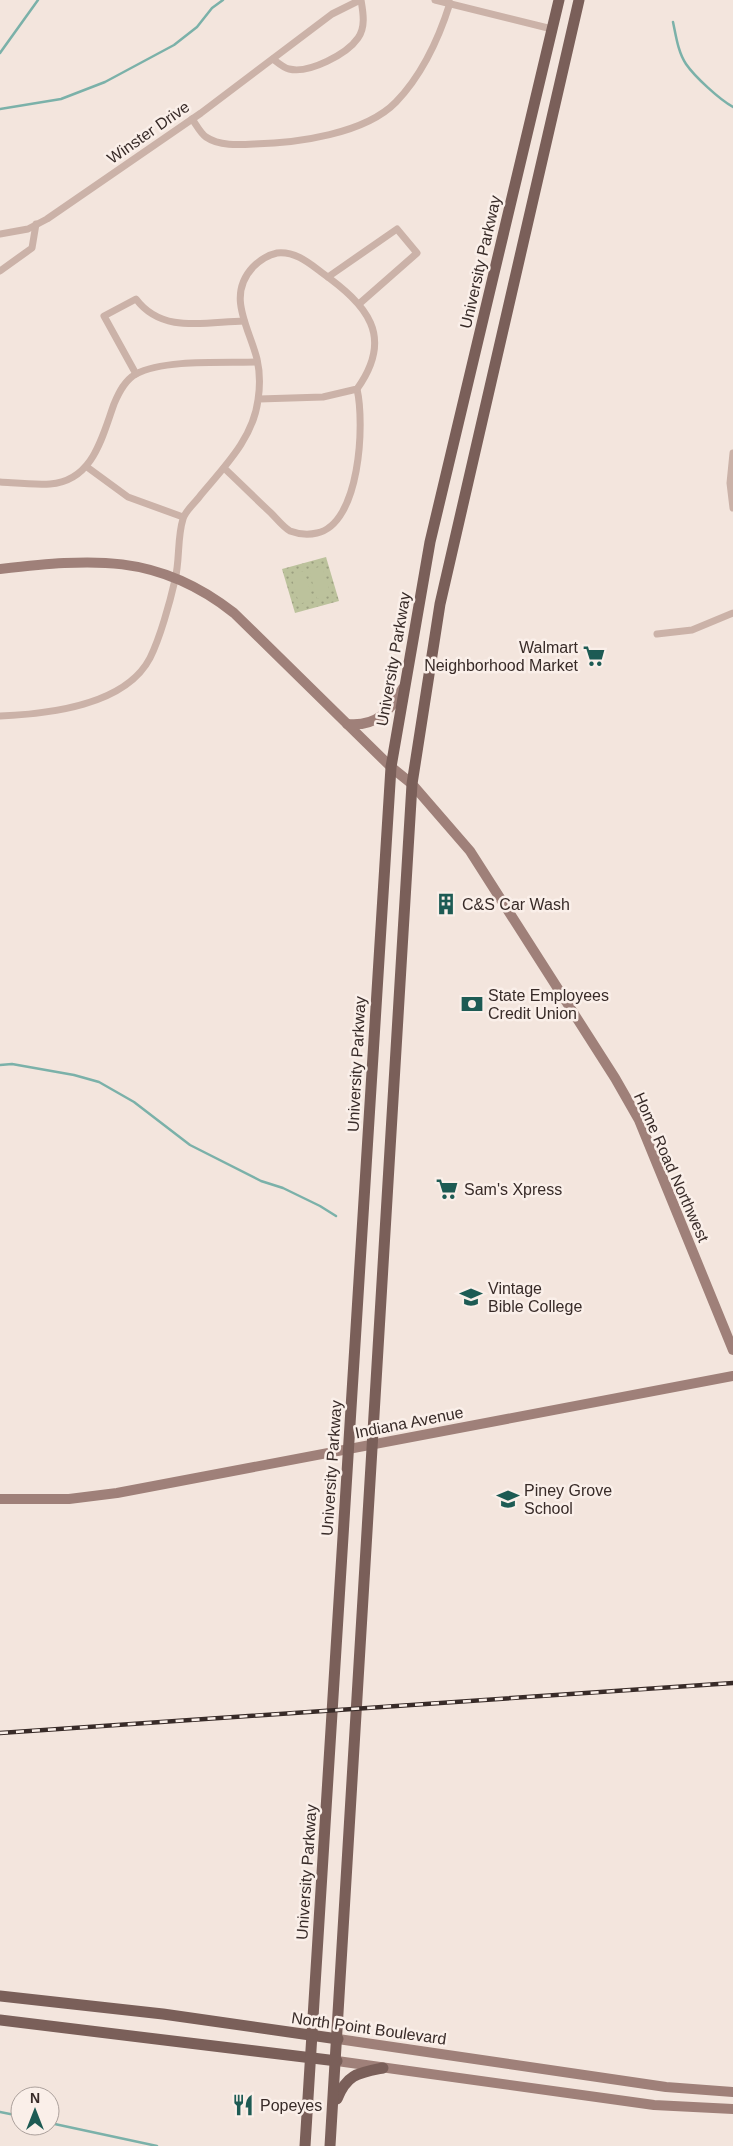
<svg xmlns="http://www.w3.org/2000/svg" width="733" height="2146" viewBox="0 0 733 2146" font-family="Helvetica,sans-serif">
  <defs>
    <pattern id="park-dots" width="8" height="8" patternUnits="userSpaceOnUse" patternTransform="scale(1.25)"><rect width="8" height="8" fill="#bcc29c"/><path d="M2 2h.1M6 6h.1" fill="none" stroke="#9a9e7f" stroke-width="1.8" stroke-linecap="round"/></pattern>
  </defs>
  <rect width="100%" height="100%" fill="#f3e5dd"/>
  <polygon fill="url(#park-dots)" points="326,557 339,601 295,613 282,569"/>
  <g fill="#bcc29c">
    <polygon points="322,566 331,595 317,599 309,570"/>
    <polygon points="304,571 313,600 299,604 291,575"/>
  </g>
  <g fill="none" stroke-linecap="round" stroke-linejoin="round">
    <g stroke="#7bb1a9" stroke-width="2.5">
      <path d="M673 22C676 36 678 52 686 64 695 77 719 99 733 107"/>
      <polyline points="0,53 38,0"/>
      <polyline points="0,109 61,99 105,82 174,45 197,27 212,8 223,0"/>
      <polyline points="0,1065 12,1064 74,1075 99,1082 134,1102 190,1145 261,1181 283,1188 320,1206 336,1216"/>
      <polyline points="0,2112 20,2116"/>
      <polyline points="50,2123 157,2146"/>
    </g>
    <g stroke="#cbb2a8" stroke-width="7">
      <polyline points="435,0 552,29"/>
      <path d="M273 59C277 62 284 68 289 69 309 74 347 54 358 38 366 27 363 12 361 0"/>
      <path d="M192 119C196 124 200 133 206 137 219 146 238 145 254 144 297 143 365 134 396 102 422 75 439 38 450 3"/>
      <polyline points="0,234 28,229 47,219 201,113 332,14 360,0"/>
      <polyline points="0,271 32,248 36,224"/>
      <polyline points="328,277 397,229 417,253 359,304"/>
      <path d="M136 374 104 316 136 299C162 334 205 322 244 321"/>
      <polyline points="733,453 730,483 733,508"/>
      <polyline points="87,467 128,497 183,517"/>
      <path d="M224 468C240 483 255 498 271 513 277 519 283 527 290 531 298 534 309 535 317 533 360 524 365 424 357 389"/>
      <path d="M0 482C16 483 34 485 50 484 93 481 102 437 114 404 119 392 125 380 136 374 164 359 225 363 257 362"/>
      <polyline points="657,634 692,630 733,613"/>
      <path d="M0 716C48 714 125 706 150 658 160 638 170 602 175 580 180 560 177 538 183 519 185 511 195 503 200 496 224 467 253 439 258 400 260 387 260 372 257 359 249 327 226 296 253 267 260 260 267 255 277 253 295 251 309 263 321 272 367 305 395 336 357 389L323 397 259 399"/>
    </g>
    <g stroke="#9f8079" stroke-width="10">
      <path d="M0 569C91 559 157 552 234 613L391 767 412 784 470 851 615 1078 639 1120 733 1350"/>
      <path d="M347 724C376 727 390 712 403 688"/>
      <polyline points="0,1499 69,1499 117,1493 733,1376"/>
      <polyline points="338,2039 666,2087 733,2092"/>
      <polyline points="337,2061 654,2105 733,2109"/>
    </g>
    <g stroke="#7a5f59" stroke-width="11">
      <polyline points="0,1996 163,2014 338,2039"/>
      <polyline points="0,2020 337,2061"/>
      <path d="M337 2099C347 2074 358 2073 383 2068"/>
      <polyline points="305,2146 391,767 430,542 559,0"/>
      <polyline points="330,2146 412,784 440,604 579,0"/>
    </g>
    <g stroke="#382b28" stroke-width="4.5">
      <polyline id="rail" points="0,1733 733,1683"/>
    </g>
    <use href="#rail" stroke="#faefe9" stroke-width="2.5" stroke-dasharray="8" stroke-linecap="butt"/>
  </g>
  <defs>
    <g id="supermarket-bare" transform="scale(1.725)"><path d="M-6-5.5h2.5l.6 2H6L4.5 2H-2.5L-4.4-4H-6ZM-1.5 3.2a1.3 1.3 0 1 0 .1 0ZM3 3.2a1.3 1.3 0 1 0 .1 0Z" fill="#1d5b54" stroke="#faefe9" stroke-width="2.5" paint-order="stroke"/></g>
    <g id="building-bare" transform="scale(1.725)"><path d="M-4-6H4V6H1V3H-1V6H-4ZM-2.5-4.3h1.7v1.8h-1.7ZM.8-4.3h1.7v1.8H.8ZM-2.5-1h1.7V.8h-1.7ZM.8-1h1.7V.8H.8Z" fill="#1d5b54" stroke="#faefe9" stroke-width="2.5" paint-order="stroke"/></g>
    <g id="bank-bare" transform="scale(1.725)"><path d="M-6-4H6V4H-6ZM0-2.3a2.3 2.3 0 1 0 0 4.6a2.3 2.3 0 1 0 0-4.6Z" fill="#1d5b54" stroke="#faefe9" stroke-width="2.5" paint-order="stroke"/></g>
    <g id="university-bare" transform="scale(1.725)"><path d="M0-5L7-2L0 1L-7-2ZM-4 1L0 2.5L4 1V4Q0 6-4 4Z" fill="#1d5b54" stroke="#faefe9" stroke-width="2.5" paint-order="stroke"/></g>
    <g id="school-bare" transform="scale(1.725)"><path d="M0-5L7-2L0 1L-7-2ZM-4 1L0 2.5L4 1V4Q0 6-4 4Z" fill="#1d5b54" stroke="#faefe9" stroke-width="2.5" paint-order="stroke"/></g>
    <g id="restaurant-bare" transform="scale(1.725)"><path d="M-5-6h1v4h1v-4h1v4h1v-4h1v5L-1.5 .5V6h-2V.5L-5-1ZM5-6V6H3V1.5H1.5Q1.5-4 5-6Z" fill="#1d5b54" stroke="#faefe9" stroke-width="2.5" paint-order="stroke"/></g>
  </defs>
  <g fill-rule="evenodd">
    <use href="#supermarket-bare" x="594" y="656"/>
    <use href="#building-bare" x="446" y="904"/>
    <use href="#bank-bare" x="472" y="1004"/>
    <use href="#supermarket-bare" x="447" y="1189"/>
    <use href="#university-bare" x="471" y="1297"/>
    <use href="#school-bare" x="508" y="1499"/>
    <use href="#restaurant-bare" x="243" y="2105"/>
  </g>
  <g text-anchor="middle" stroke-width="5" stroke-linejoin="round" paint-order="stroke">
    <g font-size="16" fill="#382b28" stroke="#faefe9">
      <text transform="translate(148 132) rotate(-35)" y="6">Winster Drive</text>
      <text transform="translate(480 262) rotate(-77)" y="6">University Parkway</text>
      <text transform="translate(393 659) rotate(-80)" y="6">University Parkway</text>
      <text transform="translate(356 1064) rotate(-87)" y="6">University Parkway</text>
      <text transform="translate(672 1167) rotate(66)" y="6">Home Road Northwest</text>
      <text transform="translate(409 1422) rotate(-11)" y="6">Indiana Avenue</text>
      <text transform="translate(331 1468) rotate(-86)" y="6">University Parkway</text>
      <text transform="translate(306 1872) rotate(-86)" y="6">University Parkway</text>
      <text transform="translate(369 2028) rotate(8)" y="6">North Point Boulevard</text>
    </g>
    <g font-size="16" fill="#382b28" stroke="#faefe9" text-anchor="start">
      <text x="578" y="653" text-anchor="end">Walmart<tspan x="578" dy="18">Neighborhood Market</tspan></text>
      <text x="462" y="910">C&amp;S Car Wash</text>
      <text x="488" y="1001">State Employees<tspan x="488" dy="18">Credit Union</tspan></text>
      <text x="464" y="1195">Sam's Xpress</text>
      <text x="488" y="1294">Vintage<tspan x="488" dy="18">Bible College</tspan></text>
      <text x="524" y="1496">Piney Grove<tspan x="524" dy="18">School</tspan></text>
      <text x="260" y="2111">Popeyes</text>
    </g>
  </g>
  <g transform="translate(35 2111)"><circle r="24" fill="#faefe9" stroke="#aca19c"/>
  <path d="M0-4L9 19L0 12L-9 19Z" fill="#1d5b54"/>
  <text y="-8" font-size="14" font-weight="bold" text-anchor="middle" fill="#382b28">N</text>
  </g>
</svg>
